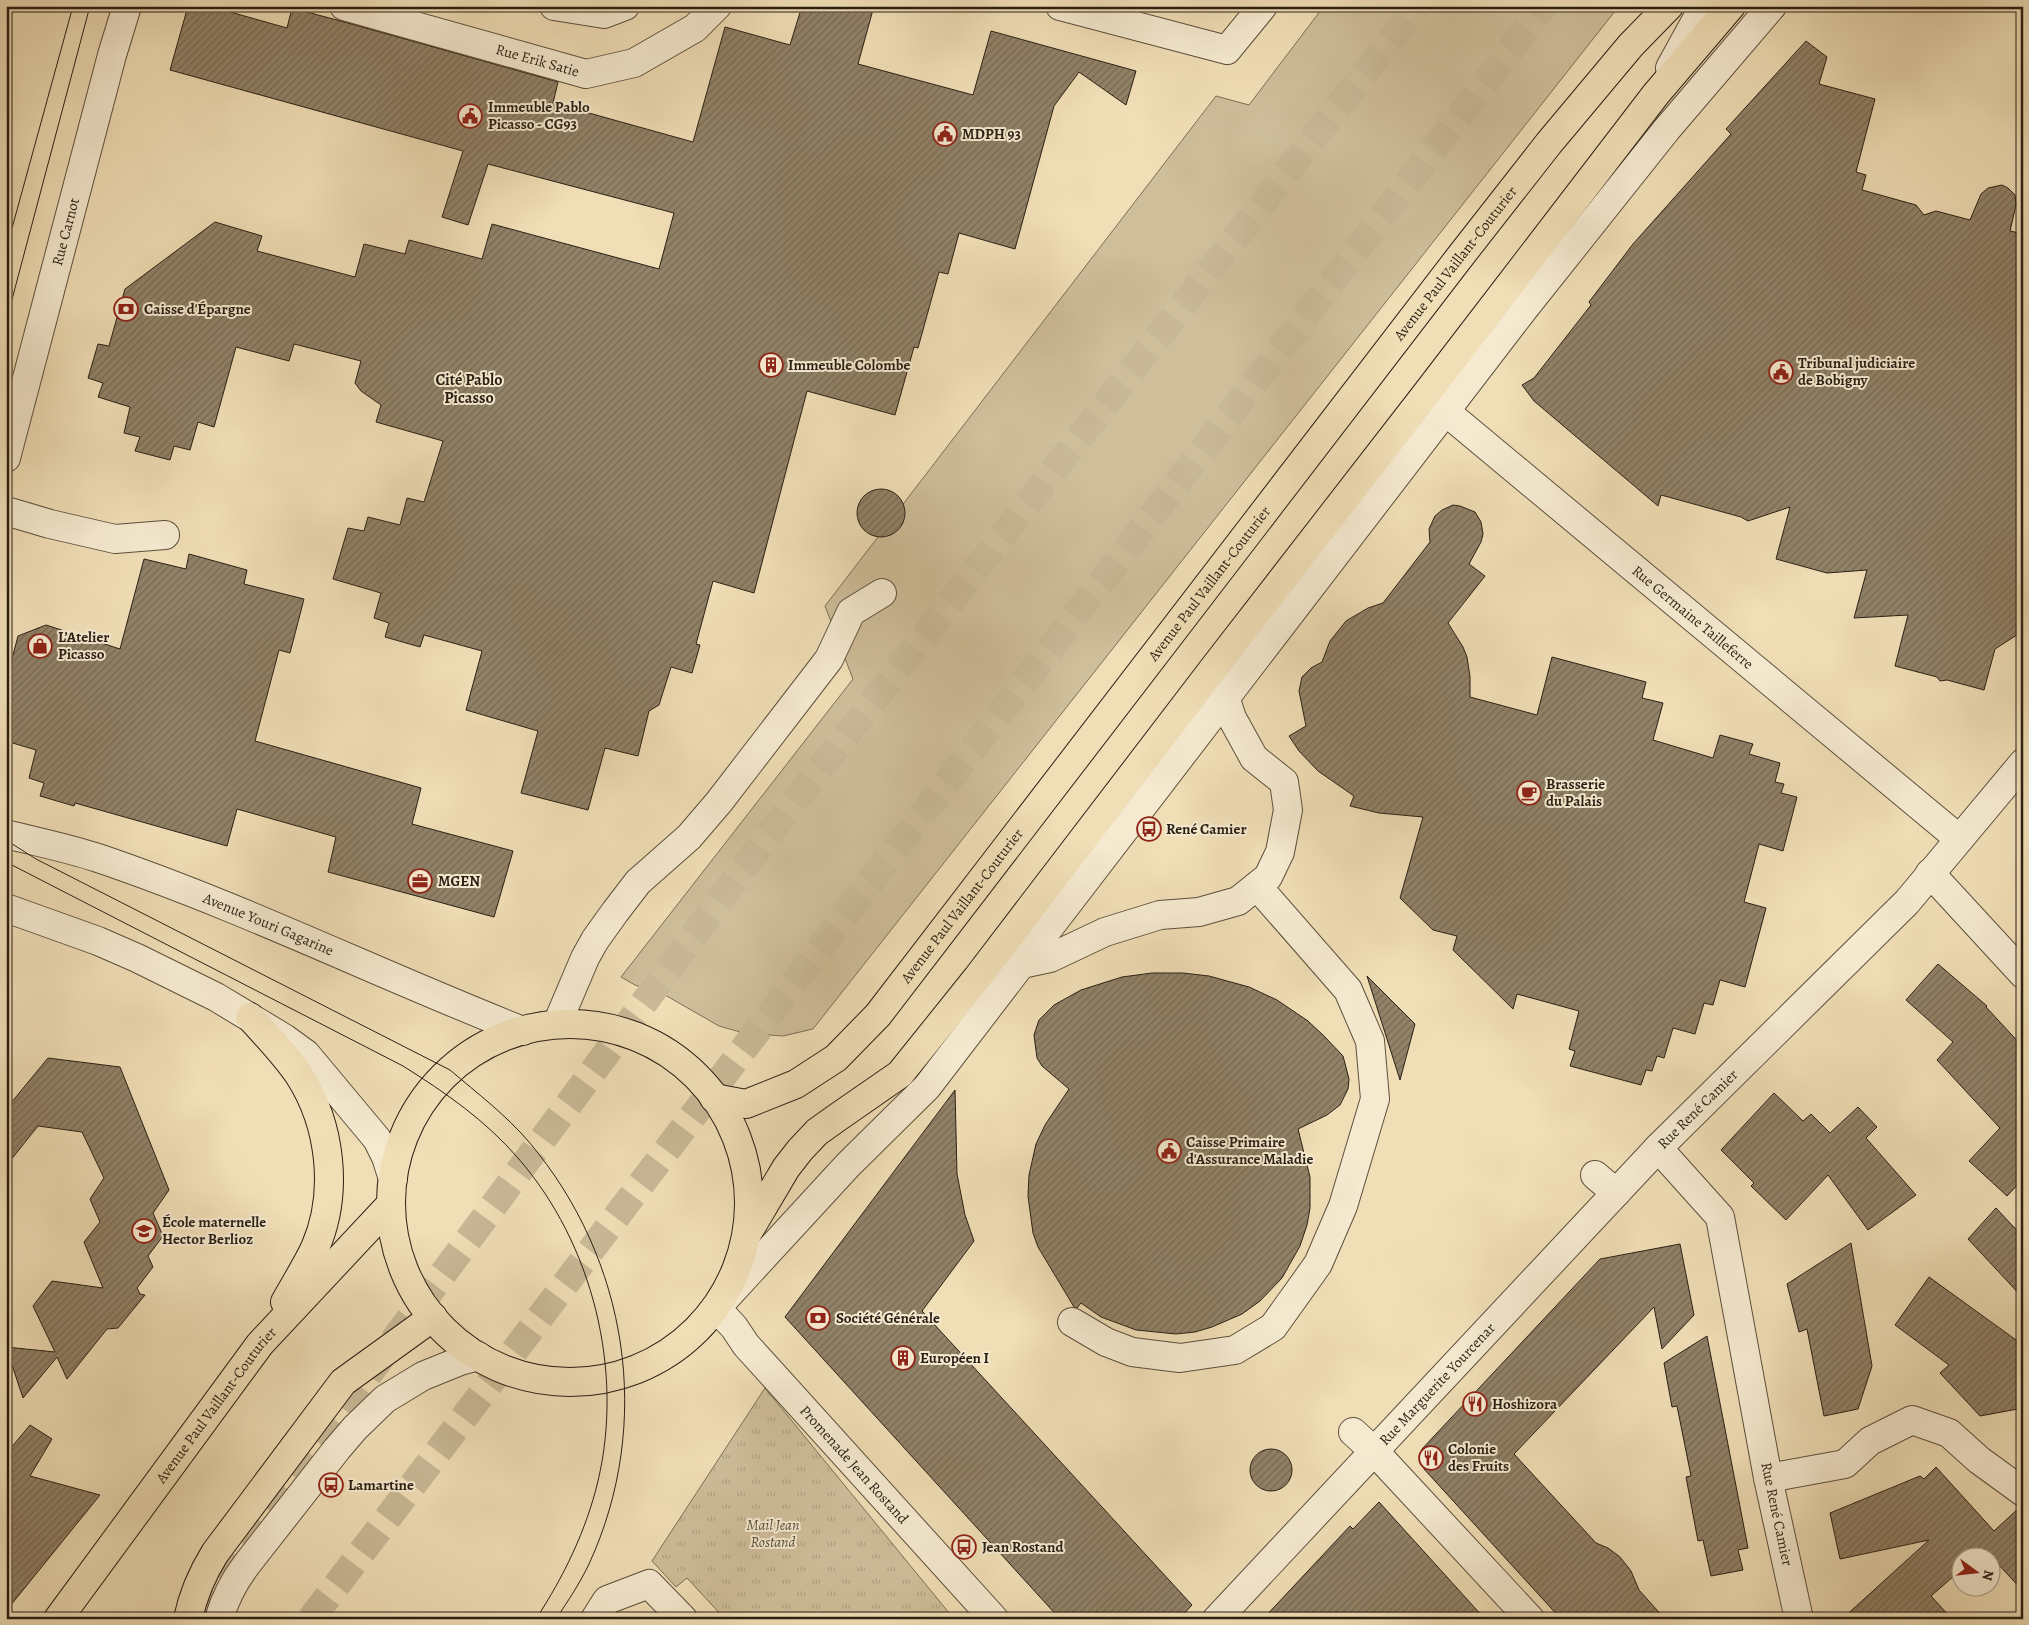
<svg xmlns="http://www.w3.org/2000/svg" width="2029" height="1625" viewBox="0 0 2029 1625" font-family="Alegreya,serif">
  <defs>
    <pattern id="grass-tufts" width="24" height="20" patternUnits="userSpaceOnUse" patternTransform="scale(1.25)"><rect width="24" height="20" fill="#cebe9a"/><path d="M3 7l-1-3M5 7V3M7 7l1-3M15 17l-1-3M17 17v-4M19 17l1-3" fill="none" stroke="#b1a384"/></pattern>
    <pattern id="building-hatch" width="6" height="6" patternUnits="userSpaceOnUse" patternTransform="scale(1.25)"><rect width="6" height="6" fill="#918268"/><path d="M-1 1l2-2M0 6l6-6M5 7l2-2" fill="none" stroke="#776a54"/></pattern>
  </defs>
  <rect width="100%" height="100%" fill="#f0deb6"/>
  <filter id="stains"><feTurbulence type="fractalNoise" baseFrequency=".004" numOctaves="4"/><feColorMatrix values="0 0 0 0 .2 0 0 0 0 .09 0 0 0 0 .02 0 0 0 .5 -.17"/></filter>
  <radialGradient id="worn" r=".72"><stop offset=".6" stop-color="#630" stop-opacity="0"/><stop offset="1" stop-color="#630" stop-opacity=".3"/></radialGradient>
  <polygon fill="url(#grass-tufts)" stroke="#7c6e57" points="765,1388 954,1619 725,1619 687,1578 676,1587 652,1561"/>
  <polygon fill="#cebe9a" stroke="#7c6e57" points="1324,6 1619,6 813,1029 783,1036 744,1033 719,1026 665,995 635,985 621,977 853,679 825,606 1216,96 1249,105"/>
  <g fill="url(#building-hatch)" stroke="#2a1f14">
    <polygon points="188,6 209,6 287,28 292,8 348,23 558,82 553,103 693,142 725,27 790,45 802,6 874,6 858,64 973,95 991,31 1136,71 1126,105 1079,72 1054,106 1015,249 959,233 948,274 939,272 918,348 914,347 895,415 807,391 754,593 713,581 696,644 700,645 692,673 671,667 659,705 649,711 638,756 605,748 588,810 521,793 538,731 466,710 482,651 424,635 420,647 385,637 389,623 374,618 381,593 333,579 348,528 364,531 368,517 400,525 407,498 424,502 443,441 376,422 381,405 361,391 355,383 361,361 294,344 289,361 236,347 214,427 198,422 190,450 174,446 170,460 135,451 140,437 124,433 130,407 98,397 103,383 88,378 98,344 109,346 125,289 215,222 262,236 257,251 355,277 364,244 405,254 409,240 482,259 492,224 659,269 674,213 488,164 468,225 442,217 463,151 170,70"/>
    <polygon points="1806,41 1827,57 1819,84 1875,99 1856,172 1866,175 1862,190 1916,205 1924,215 1936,211 1970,220 1981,194 1988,188 2002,185 2008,188 2015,195 2016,205 2010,231 2023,234 2023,631 1995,649 1984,690 1947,680 1940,681 1937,677 1895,666 1908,615 1854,618 1867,570 1827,573 1776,559 1790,507 1748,521 1741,517 1661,495 1658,506 1534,401 1522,385 1534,378 1591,305 1589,302 1633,244 1731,134 1726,129"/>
    <circle cx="881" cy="513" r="24"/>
    <polygon points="1453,505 1460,506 1475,512 1481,522 1483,534 1481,542 1469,564 1485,576 1448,623 1463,647 1467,657 1470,677 1470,697 1537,715 1552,657 1646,682 1642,698 1663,703 1653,740 1713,758 1720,735 1753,744 1749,754 1780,763 1775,782 1784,784 1781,793 1797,797 1783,851 1759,844 1744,902 1766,908 1745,987 1720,980 1713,1005 1704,1003 1695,1034 1673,1028 1664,1058 1657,1056 1652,1071 1646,1070 1641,1085 1570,1066 1575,1051 1569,1049 1579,1011 1517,994 1513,1009 1453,950 1457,936 1433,930 1400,898 1423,817 1379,813 1350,806 1354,796 1318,771 1299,751 1289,736 1306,726 1299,691 1302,677 1311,668 1322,662 1330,641 1346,621 1368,608 1383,603 1430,542 1429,529 1435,516 1442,510"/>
    <polygon points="189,554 247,570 244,584 304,599 290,653 279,650 255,741 421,788 412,824 513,851 494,917 328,872 336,837 237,809 227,846 75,803 74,806 40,796 44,783 29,778 36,750 6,741 6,682 18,636 46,625 120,649 144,559 186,569"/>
    <polygon points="1938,964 1987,1006 1986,1007 2023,1047 2023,1179 2007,1196 1969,1161 2000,1128 1937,1060 1953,1042 1906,1000"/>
    <polygon points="1152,973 1183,973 1209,976 1249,987 1277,1000 1308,1021 1324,1036 1343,1056 1349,1079 1348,1089 1340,1105 1327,1115 1298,1129 1310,1177 1310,1208 1307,1225 1300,1246 1282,1278 1260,1301 1242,1314 1212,1327 1195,1332 1176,1334 1136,1330 1101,1317 1081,1303 1077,1308 1074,1307 1038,1247 1033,1233 1028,1196 1029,1175 1036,1144 1045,1125 1069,1089 1042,1066 1037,1058 1034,1035 1039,1020 1054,1005 1081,990 1122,977"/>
    <polygon points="1367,976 1415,1024 1400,1080"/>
    <polygon points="48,1058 120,1067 169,1190 153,1213 163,1236 148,1256 153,1267 137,1288 140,1294 145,1295 118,1328 107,1329 67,1379 57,1357 23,1398 6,1347 55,1352 33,1306 52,1281 103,1288 84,1242 100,1222 90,1199 104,1178 82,1132 38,1126 6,1166 6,1109"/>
    <polygon points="955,1090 957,1174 965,1215 974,1241 922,1311 1192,1605 1179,1619 1060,1619 785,1317"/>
    <polygon points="1774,1093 1803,1121 1811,1114 1830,1133 1858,1107 1877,1127 1866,1138 1916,1195 1868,1230 1828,1175 1786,1220 1751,1186 1754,1183 1721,1150"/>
    <polygon points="1996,1208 2023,1237 2023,1298 1968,1239"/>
    <polygon points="1851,1243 1872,1366 1858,1409 1824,1416 1807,1329 1799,1332 1787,1284"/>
    <polygon points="1680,1244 1694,1315 1662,1349 1654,1307 1514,1454 1596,1543 1608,1548 1620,1557 1631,1571 1639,1590 1665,1619 1561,1619 1424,1469 1422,1449 1600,1259"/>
    <polygon points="1929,1277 2023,1345 2023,1408 1980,1416 1940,1373 1949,1365 1895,1325"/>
    <polygon points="1707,1336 1748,1548 1738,1550 1743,1570 1711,1576 1703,1540 1698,1541 1686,1477 1691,1476 1677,1406 1672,1407 1664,1363"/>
    <polygon points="30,1425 52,1439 30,1476 100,1495 6,1611 6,1454"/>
    <circle cx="1271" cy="1470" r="21"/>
    <polygon points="1936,1467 1994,1531 2020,1507 2023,1507 2023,1591 1984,1549 1975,1558 1962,1558 1962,1569 1931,1596 1952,1619 1842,1619 1929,1540 1840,1559 1830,1513 1920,1476 1924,1479"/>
    <polygon points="1379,1502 1485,1619 1263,1619 1350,1526 1353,1529"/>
  </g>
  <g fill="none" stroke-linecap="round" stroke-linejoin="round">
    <g stroke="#c8b896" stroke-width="28" stroke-dasharray="28 14" stroke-linecap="butt">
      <polyline points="193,1611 766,838 1417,6"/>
      <polyline points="311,1619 862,893 1544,6"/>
    </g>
    <g stroke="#5c4f3c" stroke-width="30">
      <g id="minor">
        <path id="s1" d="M344 6 586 74 634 63 695 28 717 6"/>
        <polyline points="554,6 604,14 625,6"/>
        <polyline points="1060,6 1227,50 1263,6"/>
        <polyline points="1670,68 1704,6"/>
        <path id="s2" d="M1433 401 1958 838"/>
        <path id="s3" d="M6 458 112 55 127 6"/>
        <polyline points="6,511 50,524 115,539 165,535"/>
        <path id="s4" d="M6 834C37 842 68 848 98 858 243 907 380 975 523 1031"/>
        <polyline points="1930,873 2023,974"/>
        <polyline points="6,908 98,941 137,958 216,997 284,1038 306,1054 377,1139 386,1157 393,1179"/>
        <polyline points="1017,965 1050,958 1105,932 1160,915 1199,912 1238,901 1268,877 1280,852 1288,810 1284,782 1254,758 1232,718 1221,684"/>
        <polyline points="557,1024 585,958 595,940 615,912 638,882 689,837 719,802 829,659 851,612 882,593"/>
        <polyline points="1595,1175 1616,1193"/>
        <polyline points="720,1304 848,1165 927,1087 1523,310 1667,129 1772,6"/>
        <path id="s5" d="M716 1308 734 1327 746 1345 994 1619"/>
        <polyline points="1072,1322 1106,1342 1132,1352 1180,1358 1235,1350 1273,1327 1318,1264 1343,1206 1375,1099 1370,1041 1348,990 1257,886"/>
        <polyline points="1353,1432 1374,1451 1530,1619"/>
        <polyline points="1768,1478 1845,1464 1870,1441 1912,1420 1949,1433 1979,1460 2023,1492"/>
        <path d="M219 1619C225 1598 234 1581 247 1564L337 1449 355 1428 385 1399 423 1376 460 1361 478 1356"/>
        <polyline points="595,1619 607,1600 649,1584 683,1619"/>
        <path id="s6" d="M1217 1619 1658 1148"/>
        <path id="s7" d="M1799 1619 1768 1478 1720 1217 1658 1148 1907 902 2023 763"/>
      </g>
    </g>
    <g stroke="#2a1f14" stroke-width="30">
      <g id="major">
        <path d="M250 1017C267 1036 285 1054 299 1075 331 1125 339 1193 315 1248 306 1267 295 1284 285 1302"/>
        <circle cx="570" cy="1203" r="179"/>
        <path id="s8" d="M714 1098 746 1104 796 1084 836 1058 878 1015 1459 258 1549 143 1631 45 1669 6"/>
        <polyline points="747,1234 786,1168 800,1150 817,1132 838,1117 900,1074 977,978 1216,665 1426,394 1656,94 1731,6"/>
        <path id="s9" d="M58 1619 260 1344 391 1204"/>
        <path d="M188 1619C193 1594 202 1574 215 1553L343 1382 433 1317"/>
      </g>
    </g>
    <use href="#minor" stroke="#f5ead0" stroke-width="28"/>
    <use href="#major" stroke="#f0deb6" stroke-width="28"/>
    <g stroke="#2a1f14" stroke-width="1">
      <polyline points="6,250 73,6"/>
      <polyline points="6,322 90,6"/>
      <path d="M6 840 36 859 450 1070C477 1093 506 1115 529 1142 628 1259 654 1423 589 1564 580 1583 568 1601 556 1619"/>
      <path d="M6 862 403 1066C446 1093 485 1120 518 1158 593 1244 624 1371 598 1481 586 1531 564 1576 536 1619"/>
    </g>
  </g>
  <defs>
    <g id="civic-ring" transform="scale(1.25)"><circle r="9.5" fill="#f5ead0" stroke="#8f2418" stroke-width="1.5"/><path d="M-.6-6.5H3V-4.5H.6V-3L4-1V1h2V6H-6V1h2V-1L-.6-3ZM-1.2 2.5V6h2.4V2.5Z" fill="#8f2418"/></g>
    <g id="bank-ring" transform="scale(1.25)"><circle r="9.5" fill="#f5ead0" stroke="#8f2418" stroke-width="1.5"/><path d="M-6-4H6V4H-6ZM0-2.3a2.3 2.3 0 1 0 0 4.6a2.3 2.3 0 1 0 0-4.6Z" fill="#8f2418"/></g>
    <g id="building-ring" transform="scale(1.25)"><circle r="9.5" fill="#f5ead0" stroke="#8f2418" stroke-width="1.5"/><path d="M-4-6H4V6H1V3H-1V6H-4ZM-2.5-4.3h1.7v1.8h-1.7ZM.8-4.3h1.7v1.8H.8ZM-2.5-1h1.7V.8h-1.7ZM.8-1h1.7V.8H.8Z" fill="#8f2418"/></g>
    <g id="shop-ring" transform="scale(1.25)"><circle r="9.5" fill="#f5ead0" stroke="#8f2418" stroke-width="1.5"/><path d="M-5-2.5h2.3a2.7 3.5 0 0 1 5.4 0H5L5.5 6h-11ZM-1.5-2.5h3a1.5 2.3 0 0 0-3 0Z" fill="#8f2418"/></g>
    <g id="cafe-ring" transform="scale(1.25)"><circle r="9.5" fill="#f5ead0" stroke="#8f2418" stroke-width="1.5"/><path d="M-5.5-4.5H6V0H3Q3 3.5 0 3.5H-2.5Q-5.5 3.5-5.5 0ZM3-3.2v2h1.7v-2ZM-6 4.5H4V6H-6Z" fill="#8f2418"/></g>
    <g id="bus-ring" transform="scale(1.25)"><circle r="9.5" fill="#f5ead0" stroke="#8f2418" stroke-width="1.5"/><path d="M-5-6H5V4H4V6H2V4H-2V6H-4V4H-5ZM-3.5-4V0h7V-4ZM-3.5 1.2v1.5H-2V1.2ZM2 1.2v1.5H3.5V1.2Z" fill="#8f2418"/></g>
    <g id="office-ring" transform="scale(1.25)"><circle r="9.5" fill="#f5ead0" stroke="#8f2418" stroke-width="1.5"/><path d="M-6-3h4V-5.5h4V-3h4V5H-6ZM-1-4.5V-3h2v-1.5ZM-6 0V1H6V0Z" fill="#8f2418"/></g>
    <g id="school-ring" transform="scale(1.25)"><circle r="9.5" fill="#f5ead0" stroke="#8f2418" stroke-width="1.5"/><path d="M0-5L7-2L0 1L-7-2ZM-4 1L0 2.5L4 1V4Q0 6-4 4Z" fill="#8f2418"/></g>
    <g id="restaurant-ring" transform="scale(1.25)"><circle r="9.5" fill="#f5ead0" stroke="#8f2418" stroke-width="1.5"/><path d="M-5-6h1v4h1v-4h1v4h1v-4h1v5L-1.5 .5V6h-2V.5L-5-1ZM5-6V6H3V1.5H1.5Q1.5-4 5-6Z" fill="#8f2418"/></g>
  </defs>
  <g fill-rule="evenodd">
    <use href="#civic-ring" x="470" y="116"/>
    <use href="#civic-ring" x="945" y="134"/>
    <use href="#bank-ring" x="126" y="309"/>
    <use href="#building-ring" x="771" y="365"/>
    <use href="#civic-ring" x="1781" y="372"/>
    <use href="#shop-ring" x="40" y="646"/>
    <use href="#cafe-ring" x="1529" y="793"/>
    <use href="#bus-ring" x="1149" y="829"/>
    <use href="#office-ring" x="420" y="881"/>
    <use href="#civic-ring" x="1169" y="1151"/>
    <use href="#school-ring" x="144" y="1231"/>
    <use href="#bank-ring" x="818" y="1318"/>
    <use href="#building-ring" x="903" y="1358"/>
    <use href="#restaurant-ring" x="1475" y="1404"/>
    <use href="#restaurant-ring" x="1431" y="1458"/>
    <use href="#bus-ring" x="331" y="1485"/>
    <use href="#bus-ring" x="964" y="1547"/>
  </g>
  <g text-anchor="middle" stroke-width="4" stroke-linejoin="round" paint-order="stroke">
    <g font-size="15" fill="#2a1f14" stroke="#f5ead0">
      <text dy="5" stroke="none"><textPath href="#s1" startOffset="201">Rue Erik Satie</textPath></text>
      <text dy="5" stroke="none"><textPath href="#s3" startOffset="234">Rue Carnot</textPath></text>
      <text dy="5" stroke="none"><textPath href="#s8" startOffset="1142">Avenue Paul Vaillant-Couturier</textPath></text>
      <text dy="5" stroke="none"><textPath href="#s8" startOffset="738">Avenue Paul Vaillant-Couturier</textPath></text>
      <text dy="5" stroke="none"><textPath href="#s2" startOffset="338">Rue Germaine Tailleferre</textPath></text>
      <text dy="5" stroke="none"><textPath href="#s8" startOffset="332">Avenue Paul Vaillant-Couturier</textPath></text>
      <text dy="5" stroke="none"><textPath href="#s4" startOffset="278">Avenue Youri Gagarine</textPath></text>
      <text dy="5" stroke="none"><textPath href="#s7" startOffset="558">Rue René Camier</textPath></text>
      <text dy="5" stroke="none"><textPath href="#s6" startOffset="322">Rue Marguerite Yourcenar</textPath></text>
      <text dy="5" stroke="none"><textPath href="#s9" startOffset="266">Avenue Paul Vaillant-Couturier</textPath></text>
      <text dy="5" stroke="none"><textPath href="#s5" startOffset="209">Promenade Jean Rostand</textPath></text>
      <text transform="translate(1777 1514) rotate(78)" y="5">Rue René Camier</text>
    </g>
    <g font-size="15" font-weight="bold" fill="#2a1f14" stroke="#f5ead0" text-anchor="start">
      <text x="488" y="112">Immeuble Pablo<tspan x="488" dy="17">Picasso - CG93</tspan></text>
      <text x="962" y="139">MDPH 93</text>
      <text x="144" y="314">Caisse d'Épargne</text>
      <text x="1798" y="368">Tribunal judiciaire<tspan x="1798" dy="17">de Bobigny</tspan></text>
      <text x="788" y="370">Immeuble Colombe</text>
      <text x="58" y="642">L’Atelier<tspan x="58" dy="17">Picasso</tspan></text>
      <text x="1546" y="789">Brasserie<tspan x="1546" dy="17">du Palais</tspan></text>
      <text x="1166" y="834">René Camier</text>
      <text x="438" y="886">MGEN</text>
      <text x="1186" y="1147">Caisse Primaire<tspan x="1186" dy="17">d'Assurance Maladie</tspan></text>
      <text x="162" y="1227">École maternelle<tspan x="162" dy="17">Hector Berlioz</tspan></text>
      <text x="836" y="1323">Société Générale</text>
      <text x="920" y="1363">Européen I</text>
      <text x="1492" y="1409">Hoshizora</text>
      <text x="1448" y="1454">Colonie<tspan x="1448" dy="17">des Fruits</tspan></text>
      <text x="348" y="1490">Lamartine</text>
      <text x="982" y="1552">Jean Rostand</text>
    </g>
    <g font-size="15" font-style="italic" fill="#5b4f3c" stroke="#f5ead0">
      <text x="773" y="1530">Mail Jean<tspan x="773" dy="17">Rostand</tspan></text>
    </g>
    <g font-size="16" font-weight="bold" fill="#2a1f14" stroke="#f5ead0">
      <text x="469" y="385">Cité Pablo<tspan x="469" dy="18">Picasso</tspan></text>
    </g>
  </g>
  <rect width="2029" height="1625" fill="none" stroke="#f0deb6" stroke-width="25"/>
  <rect x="8" y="8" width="2014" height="1610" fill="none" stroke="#2a1f14" stroke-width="2.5"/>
  <rect x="12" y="12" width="2004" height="1600" fill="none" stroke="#2a1f14"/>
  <g transform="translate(1976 1572) rotate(105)"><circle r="24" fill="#f5ead0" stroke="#a49985"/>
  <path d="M0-4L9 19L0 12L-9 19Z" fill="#8f2418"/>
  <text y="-8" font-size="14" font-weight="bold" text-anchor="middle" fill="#2a1f14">N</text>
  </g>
  <rect width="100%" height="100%" filter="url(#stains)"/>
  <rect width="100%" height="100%" fill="url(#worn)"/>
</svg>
